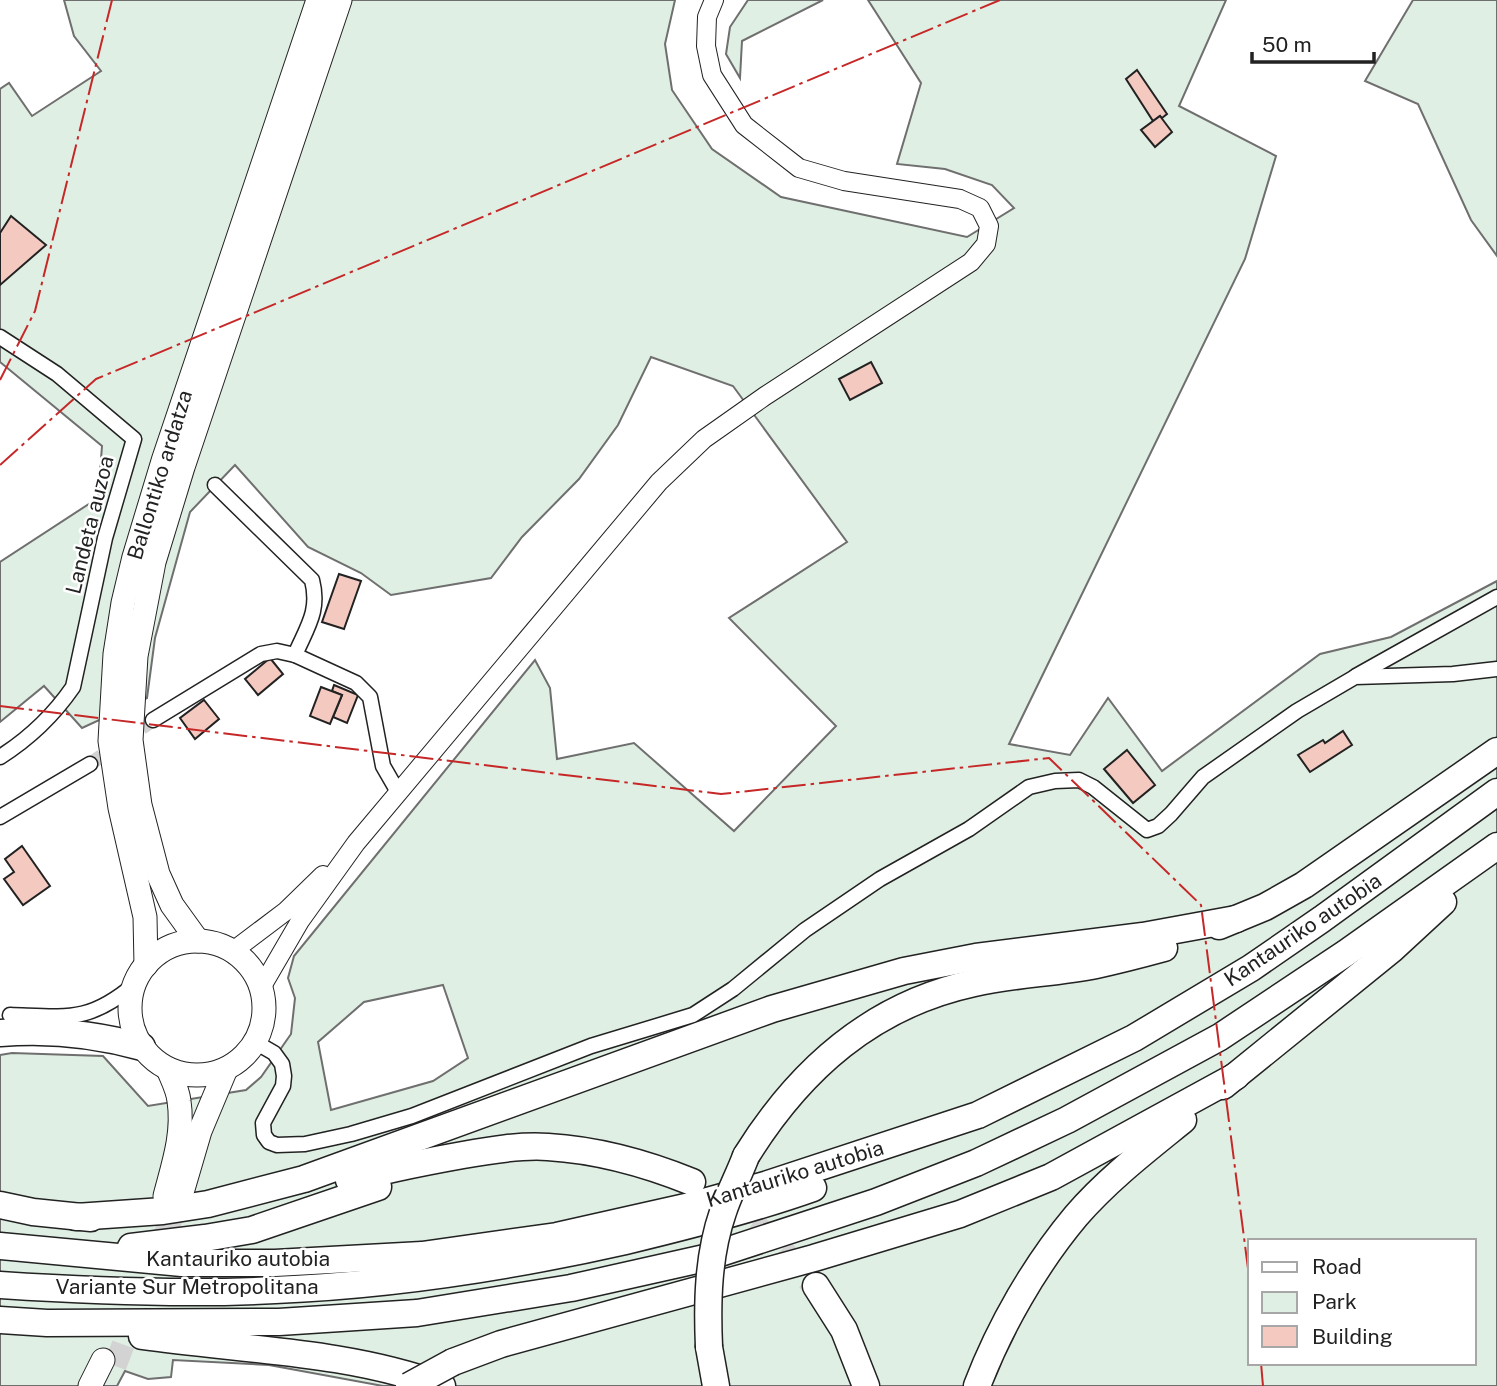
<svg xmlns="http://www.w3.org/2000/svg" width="1497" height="1386" viewBox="0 0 1497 1386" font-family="'Public Sans',sans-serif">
  <rect width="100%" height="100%" fill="#fff"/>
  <g fill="#e0efe3" stroke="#6f6f6f" stroke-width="2" fill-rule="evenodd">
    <path d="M64 0H675L665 44 672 90 712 149 781 197 967 237 1014 208 992 185 945 169 897 164 921 83 868 0H1226L1179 106 1276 156 1245 259 1009 744 1070 755 1108 698 1162 771 1320 654 1391 637 1497 581V1386H383L269 1365 173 1360 171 1377 148 1379 125 1371 117 1386H0V1055L12 1053 103 1056 148 1106 246 1090 261 1077 291 1034 295 998 288 978 294 956 535 660 550 688 557 759 634 743 734 831 836 726 729 618 847 542 733 386 651 357 618 425 579 479 522 537 491 578 391 595 361 573 308 547 235 465 190 512 155 638 147 698 82 728 44 686 0 722V562L98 498 102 446 0 362V89L9 83 32 116 101 71 74 36ZM443 985 468 1058 433 1081 331 1110 318 1042 364 1002ZM1250 1241H1474V1363H1250Z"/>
    <polygon points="748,0 823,0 742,41 740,78 726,54 730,27"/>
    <polygon points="1413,0 1497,0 1497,256 1471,220 1418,104 1365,81"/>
  </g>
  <g fill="#f3c9c0" stroke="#222" stroke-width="2">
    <polygon points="1137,70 1167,114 1162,118 1160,116 1153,121 1126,79"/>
    <polygon points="1160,116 1172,132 1155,147 1141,130"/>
    <polygon points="11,216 46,245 0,285 0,233"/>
    <polygon points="871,362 882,383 850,400 839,379"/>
    <polygon points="339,574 361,581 344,629 322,622"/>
    <polygon points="270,658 283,674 258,695 245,679"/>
    <polygon points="334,685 358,695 347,723 333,717 342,695 332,691"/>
    <polygon points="321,687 342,695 330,724 310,716"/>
    <polygon points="204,700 219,719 195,739 180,718"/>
    <polygon points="1343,731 1352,745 1310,772 1298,755 1323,740 1325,743"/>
    <polygon points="1127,750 1155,785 1133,803 1104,769"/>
    <polygon points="22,846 50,886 23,905 4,879 14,872 5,859"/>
  </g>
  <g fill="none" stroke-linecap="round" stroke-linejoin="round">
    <polyline stroke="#d3d3d3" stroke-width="14" stroke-dasharray="14 7" stroke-linecap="butt" points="90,764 153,720"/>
    <polyline stroke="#d3d3d3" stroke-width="23" stroke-dasharray="23 11" stroke-linecap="butt" points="115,1366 180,1196"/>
    <polyline stroke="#d3d3d3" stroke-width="26" stroke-dasharray="26 13" stroke-linecap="butt" points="720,1202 762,1232 816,1286"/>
    <g stroke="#222" stroke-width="17">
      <g id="minor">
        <path d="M0 337 57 374 134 439 105 538 73 687C53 716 30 738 0 757"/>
        <path d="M215 485 312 580C320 611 307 627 295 655"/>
        <polyline points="1356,676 1497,597"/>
        <polyline points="153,720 261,654 277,651 295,655 356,683 370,697 383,766 398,792"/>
        <polyline points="0,817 90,764"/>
        <path d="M10 1015C67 1017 89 1023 135 984"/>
        <polyline points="255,1042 274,1053 282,1064 284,1076 283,1086 263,1123 264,1135 269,1142 277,1145 305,1144 351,1134 412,1116 591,1046 693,1015 733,989 805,930 880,879 969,829 1029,787 1055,781 1079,780 1093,787 1147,830 1158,826 1171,814 1203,777 1297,711 1355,677 1453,674 1497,669"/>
      </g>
    </g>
    <g stroke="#222" stroke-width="20">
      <g id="tertiary">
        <polyline points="233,951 286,911 323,875"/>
        <polyline points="261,988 300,921 356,843 659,482 704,439 765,396 971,262 986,244 989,226 980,208 960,199 844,181 799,168 744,125 712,75 706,46 707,17 714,0"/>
      </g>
    </g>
    <g stroke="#222" stroke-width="25">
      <g id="primary">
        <polyline points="198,941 172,905 158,874 140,805 131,740 136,656 154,562 183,467 340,0"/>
        <circle cx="197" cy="1008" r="67"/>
        <polyline points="146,965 145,917 120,808 110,741 115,654 123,603 134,557 163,461 318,0"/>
        <polyline points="183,1189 200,1131 226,1069"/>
        <path d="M165 1196C173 1165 184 1134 179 1101 178 1090 172 1079 168 1069"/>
        <polyline points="90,1386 103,1360"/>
      </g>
    </g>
    <g stroke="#222" stroke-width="29">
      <g id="motorway">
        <polyline points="1219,926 1265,907 1304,885 1497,751"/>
        <path d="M0 1033C48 1029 96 1034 142 1047"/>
        <polyline points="1223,1086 1391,950 1443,902"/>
        <path d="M746 1156C800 1069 872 1005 974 983 1014 974 1056 973 1096 965 1119 960 1142 954 1164 948"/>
        <path d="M349 1180C386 1169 424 1162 463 1155 490 1150 520 1145 548 1147 598 1150 645 1163 692 1182"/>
        <polyline points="0,1205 33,1212 91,1218"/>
        <polyline points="76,1217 163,1211 208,1204 304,1179 772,1009 904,971 976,957 1143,936 1236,919"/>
        <polyline points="0,1246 182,1263 275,1263 422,1255 557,1236 686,1207 765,1185 978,1115 1134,1038 1251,968 1322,919 1497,792"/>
        <polyline points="131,1247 205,1238 252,1230 378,1187"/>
        <path d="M0 1285C91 1291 183 1295 275 1290 392 1285 510 1267 625 1241 688 1226 751 1210 813 1188"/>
        <polyline points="816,1286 844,1330 866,1386"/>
        <polyline points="0,1320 47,1323 279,1322 417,1313 571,1288 705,1258 876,1202 976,1163 1067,1120 1220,1037 1346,953 1497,846"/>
        <path d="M142 1336C241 1350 348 1351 442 1386"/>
        <polyline points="709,1347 716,1386"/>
        <polyline points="453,1362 501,1344 814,1258 960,1214 1051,1177 1236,1076"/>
        <path d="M977 1386C1000 1326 1035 1265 1076 1216 1107 1180 1146 1150 1183 1120"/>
      </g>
    </g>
    <use href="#minor" stroke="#fff" stroke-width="14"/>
    <use href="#tertiary" stroke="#fff" stroke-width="18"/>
    <use href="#primary" stroke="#fff" stroke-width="23"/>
    <use href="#motorway" stroke="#fff" stroke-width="26"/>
    <g stroke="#222" stroke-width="29" stroke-linecap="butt">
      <g id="motorway-bridge">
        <path d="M709 1347C707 1302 708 1255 723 1212 729 1193 739 1175 746 1156"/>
        <polyline points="409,1386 453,1362"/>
      </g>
    </g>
    <use href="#motorway-bridge" stroke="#fff" stroke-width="26"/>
    <g stroke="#c62828" stroke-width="2" stroke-dasharray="24 5 3.5 5" stroke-linecap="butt">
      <polyline points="0,380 35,311 112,0"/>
      <polyline points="0,465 96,379 1000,0"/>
      <polyline points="0,706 721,794 1049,758 1201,905 1250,1284"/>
      <polyline points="1261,1363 1263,1386"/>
    </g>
  </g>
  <g text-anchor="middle" stroke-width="5" stroke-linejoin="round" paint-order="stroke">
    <g font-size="21" fill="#222" stroke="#fff">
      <text transform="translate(160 475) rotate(-73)" y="7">Ballontiko ardatza</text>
      <text transform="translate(90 525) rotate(-76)" y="7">Landeta auzoa</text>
      <text transform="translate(1303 930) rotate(-34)" y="7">Kantauriko autobia</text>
      <text transform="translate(795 1174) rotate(-17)" y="7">Kantauriko autobia</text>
      <text x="238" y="1266">Kantauriko autobia</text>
      <text x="187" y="1294">Variante Sur Metropolitana</text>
    </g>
  </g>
  <rect x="1248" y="1239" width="228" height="126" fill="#ffffff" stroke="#a7a7a7" stroke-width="2"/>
  <rect x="1262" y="1262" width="35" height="10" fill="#ffffff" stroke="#a7a7a7" stroke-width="2"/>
  <text x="1312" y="1274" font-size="21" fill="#222222">Road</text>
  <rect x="1262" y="1292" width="35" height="21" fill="#e0efe3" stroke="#a7a7a7" stroke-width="2"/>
  <text x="1312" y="1309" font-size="21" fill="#222222">Park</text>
  <rect x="1262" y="1326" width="35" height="21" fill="#f3c9c0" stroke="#a7a7a7" stroke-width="2"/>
  <text x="1312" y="1344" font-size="21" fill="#222222">Building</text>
  <path d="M1252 52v10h122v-10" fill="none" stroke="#222222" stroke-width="3.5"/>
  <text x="1262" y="52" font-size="21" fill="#222222" stroke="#ffffff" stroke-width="5" paint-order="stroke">50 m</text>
</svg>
